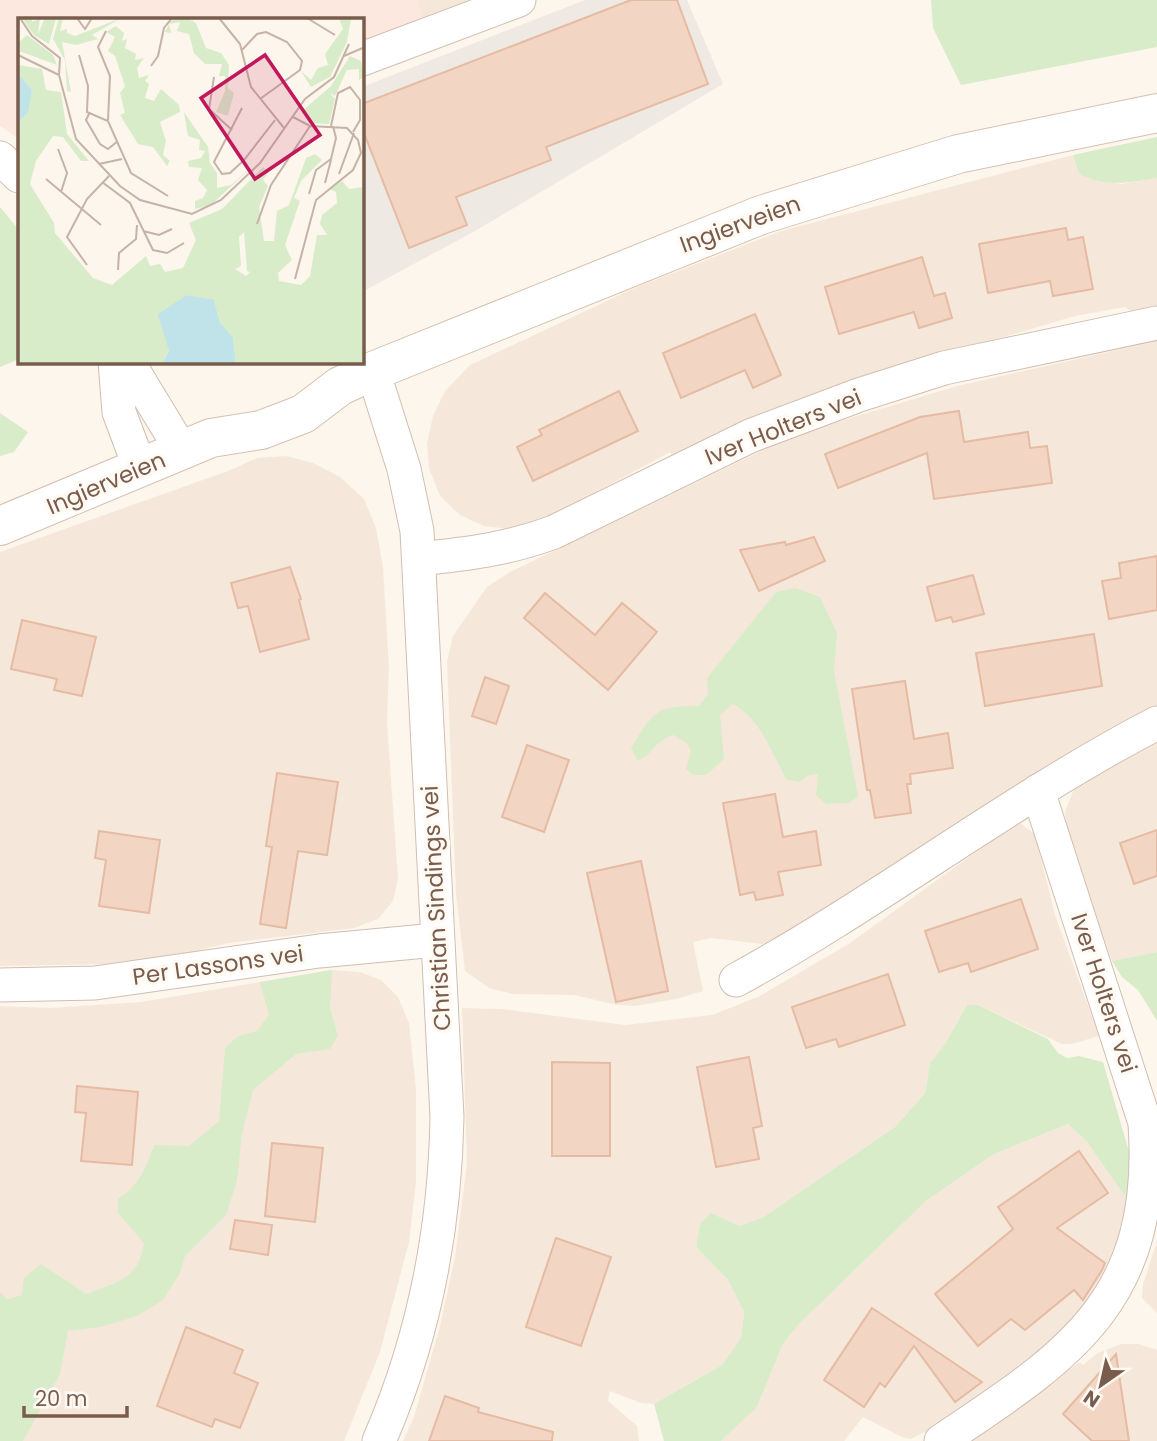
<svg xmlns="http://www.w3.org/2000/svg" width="1157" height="1441" viewBox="0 0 1157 1441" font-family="Poppins,sans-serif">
  <rect width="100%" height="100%" fill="#fdf6ec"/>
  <g fill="#f5e8da">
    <polygon points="416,0 469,0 422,18"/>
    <polygon points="1073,155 1079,174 1121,184 1157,178 1157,314 1140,317 1125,307 1075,316 936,357 675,460 670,452 551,516 509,529 484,526 460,515 440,496 429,468 427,443 433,416 445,391 470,365 637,287 781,231"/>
    <polygon points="1157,341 1157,706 1121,725 775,942 762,944 712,938 693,942 703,991 676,999 635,1006 617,1005 574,995 513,994 489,988 465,971 456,894 447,661 453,636 487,587 510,572 797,434 957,386"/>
    <polygon points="286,456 313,463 340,477 364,499 376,528 383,567 389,667 387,722 398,879 393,901 378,919 354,928 228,943 184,954 109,964 0,966 0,552 228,471 257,458"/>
    <polygon points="1157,742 1157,952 1112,961 1070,851 1065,812 1074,789 1082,781"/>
    <polygon points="1021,824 1035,834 1055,915 1099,1036 1072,1044 1062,1044 978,1005 967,1005 945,1044 930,1063 925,1093 895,1127 765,1216 740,1226 711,1213 700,1223 696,1247 728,1280 744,1312 741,1339 722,1365 654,1404 641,1403 610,1391 608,1401 637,1426 639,1441 403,1441 414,1417 440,1326 455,1257 467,1163 462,1008 502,1009 625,1025 712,1015 758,997 850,943 1012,826"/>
    <polygon points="332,970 360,972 381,980 398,997 409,1023 416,1089 416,1183 409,1242 380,1352 344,1441 0,1441 0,1006 50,1008 141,1002"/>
    <polygon points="1068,1124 1087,1142 1141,1219 1096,1312 928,1436 924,1432 911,1439 902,1437 863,1417 844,1441 721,1441 757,1407 783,1344 799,1324 926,1201 994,1154"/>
    <polygon points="1157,1241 1157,1313 1142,1298 1143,1285"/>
    <polygon points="1121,1344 1139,1344 1157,1350 1157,1441 967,1441 1080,1362 1083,1365 1098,1353"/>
  </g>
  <polygon fill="#fde8e0" points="0,0 416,0 422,18 362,42 362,19 19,19 19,139 0,126"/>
  <polygon fill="#efe9e4" points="585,0 687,0 723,84 475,231 362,292 362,87"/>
  <g fill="#d8ecc9">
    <polygon points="931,0 1157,0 1157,47 961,85 933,28"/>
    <path d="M1157 137V178C1128 183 1106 187 1079 174L1073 155Z"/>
    <polygon points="0,207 19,230 19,359 0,367"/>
    <polygon points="0,413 28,432 14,452 0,456"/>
    <path d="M795 588 820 597 837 633 834 671 858 796 849 803 826 804 816 795 818 774 809 775 800 782 787 780C771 753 762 720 733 704L720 715 724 759 706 775H693L686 769 691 751 687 743 673 735C652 743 654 753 638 761L631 748C654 712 654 706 699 706L708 694 707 678 776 592Z"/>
    <polygon points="1157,952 1157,1021 1138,990 1122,977 1112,961"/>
    <path d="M332 970 330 1008 338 1036 330 1049 296 1054 253 1090 242 1133 237 1181 226 1215 185 1256 180 1273 163 1300 137 1316 101 1327 68 1331 60 1374 23 1441H0V1293L8 1299 22 1295 24 1278 41 1264 86 1294C116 1282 139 1280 144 1243L118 1213V1199C139 1186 146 1168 154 1145L189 1146 219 1121 225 1048 238 1036 257 1031 269 1015 260 982Z"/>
    <polygon points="967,1005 978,1005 1048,1039 1058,1053 1067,1058 1079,1056 1103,1062 1130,1155 1141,1219 1087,1142 1068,1124 994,1154 926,1201 799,1324 783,1344 757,1407 721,1441 664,1441 654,1404 722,1365 741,1338 744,1312 728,1280 696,1247 700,1223 711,1213 740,1226 765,1216 895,1127 925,1093 930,1063 945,1044"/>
  </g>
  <g fill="#f3d5c3" stroke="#e6bba3" stroke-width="2">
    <polygon points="631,0 677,0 708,84 546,147 551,160 456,197 467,225 409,248 362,128 362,104"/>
    <polygon points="1066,228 1068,240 1083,237 1093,289 1053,296 1050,281 988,293 979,244"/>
    <polygon points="922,257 934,296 945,293 952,318 919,328 914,312 839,334 825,287"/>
    <polygon points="755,314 781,375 753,388 745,370 681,398 663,353"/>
    <polygon points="619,391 638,431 533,481 517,447 542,435 539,430"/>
    <polygon points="959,411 964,442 1028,432 1030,448 1047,446 1052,483 934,499 927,453 838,488 825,454 920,417"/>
    <polygon points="814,537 825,561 759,591 740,550 785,542 786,545"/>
    <polygon points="1157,556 1157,610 1109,619 1102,581 1121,578 1119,563"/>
    <polygon points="290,567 301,599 299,600 309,639 260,652 248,606 238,608 231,583"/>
    <polygon points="973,575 984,614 953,622 951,617 936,621 927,587"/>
    <polygon points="545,593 595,635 622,603 657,632 608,690 524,618"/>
    <polygon points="22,620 96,637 82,696 54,690 57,679 11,669"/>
    <polygon points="1094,634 1102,686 985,706 976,653"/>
    <polygon points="485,677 509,686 496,724 472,716"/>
    <polygon points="905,681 914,739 948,733 953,768 910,774 911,784 907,784 911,813 875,818 870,790 867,790 852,689"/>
    <polygon points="527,745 569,760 544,832 502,817"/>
    <polygon points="277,773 338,782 327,855 298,851 286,928 260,924 272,847 266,846"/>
    <polygon points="775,794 783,837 816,831 821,865 778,872 783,895 756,900 754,892 740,895 723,803"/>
    <polygon points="1157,830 1157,876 1134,884 1120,843"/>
    <polygon points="99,831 160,840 149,913 99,906 106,860 95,858"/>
    <polygon points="641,861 668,991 616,1002 587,873"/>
    <polygon points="1021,899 1038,949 971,972 968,963 939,972 925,931"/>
    <polygon points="888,974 905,1025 839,1047 836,1039 806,1048 792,1007"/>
    <polygon points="749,1057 762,1126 753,1128 759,1159 716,1167 697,1067"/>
    <polygon points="552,1062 610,1063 610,1156 552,1156"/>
    <polygon points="77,1086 138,1092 132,1165 81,1161 86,1113 75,1112"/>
    <polygon points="272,1143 323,1148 315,1222 265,1216"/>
    <polygon points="1079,1151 1108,1193 1057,1228 1105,1263 1102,1270 1083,1300 1074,1290 1025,1330 1011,1319 978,1346 935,1294 1013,1229 998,1207"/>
    <polygon points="235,1220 272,1225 268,1255 230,1249"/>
    <polygon points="556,1238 611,1257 581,1346 526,1327"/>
    <polygon points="872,1308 908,1332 982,1382 955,1402 914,1346 885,1387 880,1383 864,1407 824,1380"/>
    <polygon points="186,1327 243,1350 234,1373 258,1383 240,1428 215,1419 212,1427 157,1406"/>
    <polygon points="1116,1354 1129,1441 1092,1441 1063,1414"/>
    <polygon points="445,1396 479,1408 478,1412 553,1432 552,1441 429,1441"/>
  </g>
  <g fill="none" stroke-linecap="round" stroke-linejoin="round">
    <g stroke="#d1beb0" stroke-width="35">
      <g id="minor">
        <polyline points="362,59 519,0"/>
        <polyline points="0,158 19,176"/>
        <polyline points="115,362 119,412 140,468"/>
        <polyline points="128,362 182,451"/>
        <path d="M373 371 404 469 417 531 447 1117C445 1228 424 1338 379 1441"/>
        <path d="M419 559C467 554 509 549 554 532L750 436 859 395 944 368 1157 323"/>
        <path d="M736 980C880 901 1011 799 1157 723"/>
        <polyline points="0,985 95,983 319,951 436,940"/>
        <path d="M941 1441C1070 1355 1157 1300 1145 1123L1038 791"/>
      </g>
    </g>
    <g stroke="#d6c0b0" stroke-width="40">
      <polyline id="secondary" points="0,526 211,438 261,430 303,414 340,386 373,371 761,215 958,154 1157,113"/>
    </g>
    <use href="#minor" stroke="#fff" stroke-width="33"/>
    <use href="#secondary" stroke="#fff" stroke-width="38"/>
  </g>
  <g text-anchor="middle" stroke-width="7" stroke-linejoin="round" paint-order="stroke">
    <g font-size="23" fill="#7a5c4d" stroke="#fffaf3">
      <text transform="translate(740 224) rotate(-20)" y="8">Ingierveien</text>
      <text transform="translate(783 427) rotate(-22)" y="8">Iver Holters vei</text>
      <text transform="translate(106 483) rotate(-23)" y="8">Ingierveien</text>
      <text transform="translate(436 908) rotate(-93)" y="8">Christian Sindings vei</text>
      <text transform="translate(218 965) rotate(-8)" y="8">Per Lassons vei</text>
      <text transform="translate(1104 993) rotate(72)" y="8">Iver Holters vei</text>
    </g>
  </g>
  <g transform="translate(18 18)">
    <rect width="346" height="346" fill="#fdf6ec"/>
    <path d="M4 0H14V4L22 0 20 16 27 0H38L31 26 16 17ZM41 0H45L42 13 49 11V15L57 18 103 0 74 17 80 21 58 27 44 24 53 74 49 73 47 42 35 21ZM169 0 178 5 188 30 203 35 211 47 210 70 216 75 210 98 198 94 207 73V58H201L204 46H187L176 35 171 16 159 13 162 4 151 6 153 15 147 14 152 4 155 2ZM321 0 333 1 329 24 312 59 293 69 283 53 293 62 300 50 310 47 307 36 325 11ZM98 8 106 15 104 23 109 21 107 30 118 36 117 42 126 40 119 50 121 60 131 57 127 63 131 66 127 80 136 83 143 71 161 87 162 94 142 104 148 123 145 137 152 143 149 148 135 129 120 126 102 97 107 95 102 75 107 68 97 38 90 33 97 19 88 14ZM9 17 35 37 39 47 1 33 0 25ZM332 38 343 43 346 59 341 62V51L329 52 317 78 312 75 317 81 311 106 291 105 284 93 313 68ZM0 47 24 51 28 72 43 74 49 116 71 143H63L45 119 35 118 18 143 12 166 36 205 37 215 75 260 94 267 128 238 132 248 142 246 147 254 165 250 178 222 171 205 204 191 245 149 251 154 245 162 250 168 241 189 246 223H256L259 193 271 187 288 140 297 136 304 142 283 163 276 180 282 183 267 227 274 242 260 255 261 263 283 267 292 258 299 217H309L302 206 304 197 319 185 318 174 312 171 324 163 331 171 346 169V346H218L215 319 202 305 196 283 169 277 159 285 147 316 151 333 144 346H0V105L14 72 0 55ZM226 214 229 253 232 254 228 258 217 251 223 248 221 219ZM166 94 190 129 192 145 199 155V170L213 167 235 148 193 187 177 191V183L185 180 189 172 180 162 184 150 171 149 170 143 183 140 187 133 181 132 182 122 170 118Z" fill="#d8ecc9" fill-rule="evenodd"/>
    <path d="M0 55 14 72 10 94 0 105ZM169 277 196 282 202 305 215 319 218 346H144L151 333 140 296Z" fill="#bfe3e8"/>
    <path fill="none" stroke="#c5b3a7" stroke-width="2" d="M2 0 14 18 42 40 41 57M59 0 67 11 74 0M201 0 222 26 233 69 266 110M289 0 317 17M88 13 80 29 92 58 90 102M224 32 239 16 248 14 269 24 284 43 282 52 242 81M0 37 41 57 58 121 102 168 122 182 174 196 203 182 242 145 287 81 316 59 331 26M61 37 70 68 69 94 90 103 113 155 150 178M326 38 347 29M133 48 140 38 146 10 154 0M196 59 191 91 214 112M224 90 196 144 204 156 212 155 226 142 257 102M71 96 68 102 82 126 90 131 100 123M275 99 292 108 329 110 340 122 343 135 335 152 298 182 277 261M313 108 320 75 332 69 342 82V102L335 114M40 131 49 155 43 174M81 146 104 141M321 156 336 115M28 161 83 207M84 164 112 185 135 232 149 235 166 225M307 165 313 142M291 176 298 152 313 141 318 120 315 108M239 206 253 167 292 108M125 213 141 217 154 211M69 247 49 219 69 181 91 158M100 252 101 235 118 221 119 207"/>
    <path fill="#c2185b" fill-opacity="0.15" stroke="#c2185b" stroke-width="3.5" d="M247 37 302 117 237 161 183 80Z"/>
    <rect width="346" height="346" fill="none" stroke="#7a5c4d" stroke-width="3.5"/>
  </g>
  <g transform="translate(1101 1385) rotate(214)" stroke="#fffaf3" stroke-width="5" paint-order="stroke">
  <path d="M0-5L12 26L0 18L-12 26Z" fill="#7a5c4d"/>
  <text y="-10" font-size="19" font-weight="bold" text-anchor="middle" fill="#7a5c4d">N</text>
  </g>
  <path d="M24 1406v10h103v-10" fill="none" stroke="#7a5c4d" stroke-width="3.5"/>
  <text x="35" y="1406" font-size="21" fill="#7a5c4d" stroke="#fffaf3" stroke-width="5" paint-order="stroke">20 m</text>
</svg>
